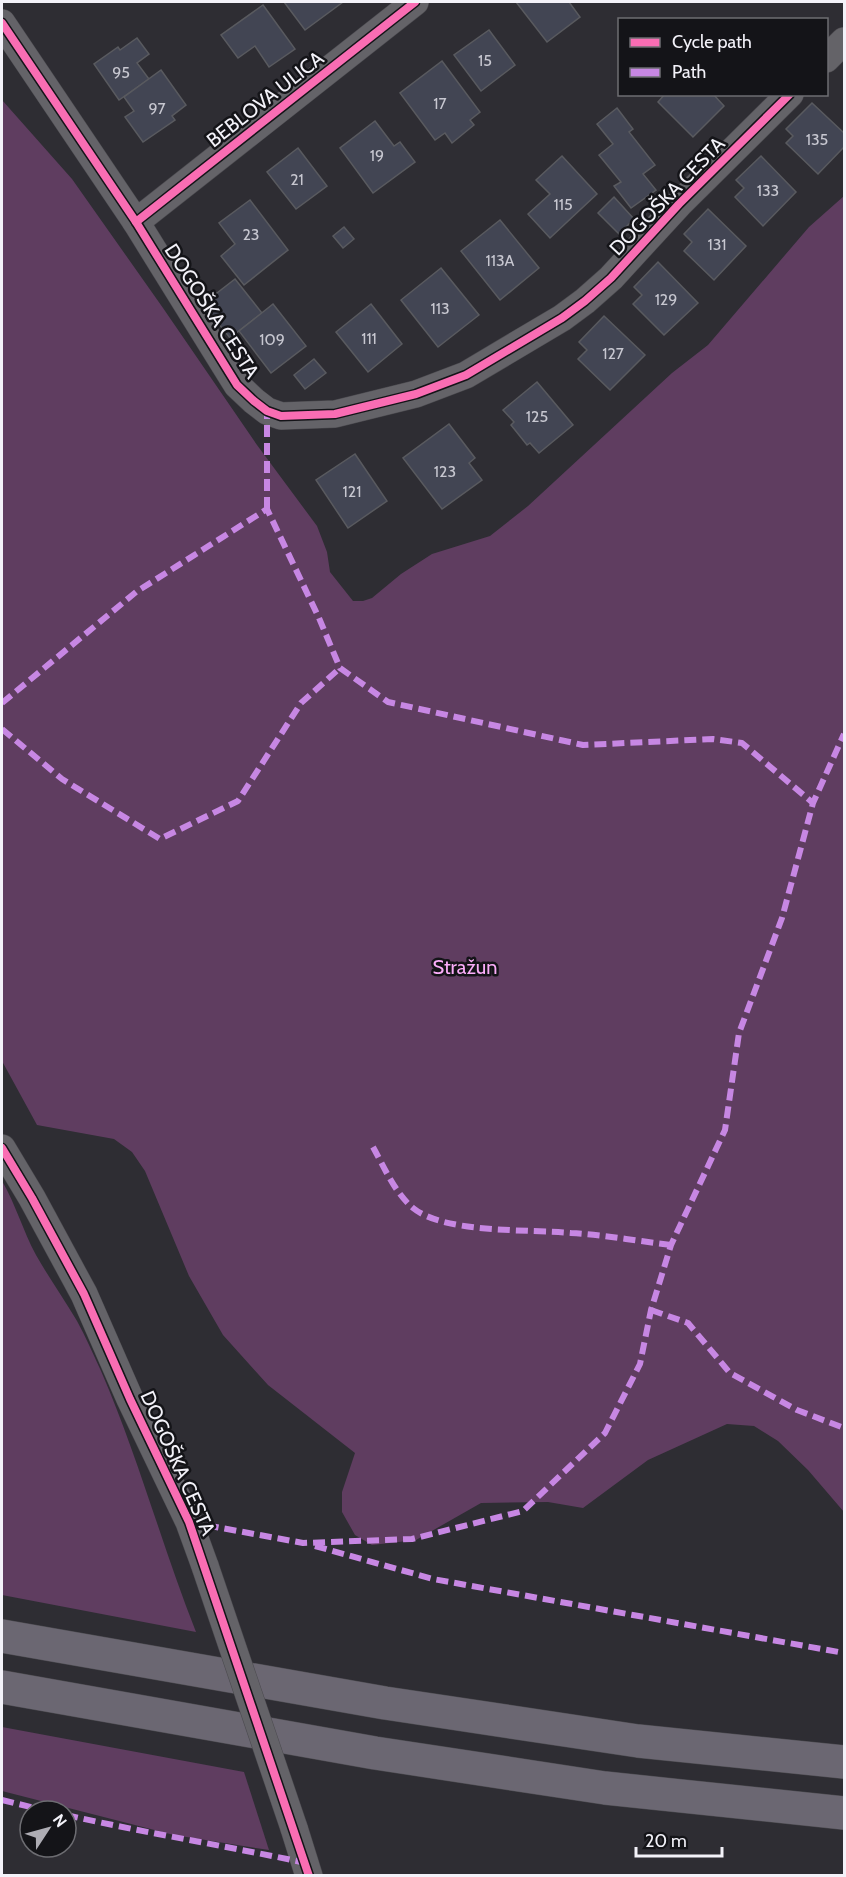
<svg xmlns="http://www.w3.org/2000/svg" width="846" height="1877" viewBox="0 0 846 1877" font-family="Cabin,sans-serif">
  <rect width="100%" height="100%" fill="#2e2d33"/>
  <g fill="#5f3d60">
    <polygon points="2,100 72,179 163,308 257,445 317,526 327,552 330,572 353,601 363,601 372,598 401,574 432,554 490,536 528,506 672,373 708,345 809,227 844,196 844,1512 808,1470 778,1441 754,1426 727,1424 648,1460 583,1508 548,1502 481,1503 416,1540 372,1545 355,1535 342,1512 342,1492 355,1453 268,1385 223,1335 189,1276 145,1171 132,1152 114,1139 37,1125 2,1061"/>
    <path d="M2 1181C16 1205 23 1231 36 1255 49 1278 64 1299 77 1321 86 1337 93 1354 101 1371 138 1456 162 1546 196 1632L2 1595Z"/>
    <polygon points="2,1727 244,1772 269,1850 174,1835 2,1791"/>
  </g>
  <g fill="#424553" stroke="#595a5f" stroke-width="1.5">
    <polygon points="284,2 343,2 305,30"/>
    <polygon points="516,2 569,2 580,17 547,42"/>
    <polygon points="263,5 295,49 269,67 255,46 238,58 221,35"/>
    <polygon points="489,30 515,65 481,91 454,55"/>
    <polygon points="137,38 149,54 137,63 149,79 119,100 94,64 118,47 120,50"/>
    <polygon points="442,61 480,112 470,120 474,125 452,143 445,133 435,140 400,93"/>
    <polygon points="161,70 186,105 172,116 175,120 143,142 125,117 134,111 124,97"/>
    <polygon points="665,94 713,94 724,106 693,137 658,102"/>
    <polygon points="812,103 844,133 844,147 818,174 786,143 793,136 786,129"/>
    <polygon points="617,108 633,129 629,132 655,165 643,174 656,190 631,208 614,186 621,182 599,155 613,144 597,124"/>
    <polygon points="375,121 394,146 400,142 415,162 373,193 340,148"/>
    <polygon points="298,148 327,186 296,209 267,172"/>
    <polygon points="562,156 597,194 550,238 528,214 550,194 536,180"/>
    <polygon points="761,156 796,192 763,226 735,197 744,188 736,180"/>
    <polygon points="614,197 634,219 619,234 598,213"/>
    <polygon points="250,200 288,250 244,285 221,256 235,244 219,223"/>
    <polygon points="708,209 746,246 714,280 684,251 692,242 684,234"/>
    <polygon points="500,220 539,268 500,300 461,251"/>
    <polygon points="344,227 354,239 343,248 333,236"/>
    <polygon points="658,262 698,303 664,335 633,304 642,295 634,287"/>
    <polygon points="441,268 479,315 438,347 401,300"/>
    <polygon points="235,279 262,313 230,338 203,304"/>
    <polygon points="273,304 306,346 271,373 239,331"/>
    <polygon points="371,304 402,344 368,372 336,332"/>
    <polygon points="604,316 645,355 610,390 578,359 587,350 579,342"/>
    <polygon points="314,359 326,373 305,389 294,375"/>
    <polygon points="537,382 573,425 539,453 530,443 527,445 511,425 514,422 503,410"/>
    <polygon points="449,424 475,458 469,463 482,480 442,509 403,458"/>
    <polygon points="355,454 387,501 348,528 316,480"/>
  </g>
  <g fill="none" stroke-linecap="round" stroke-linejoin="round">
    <g stroke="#4b4a4f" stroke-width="28">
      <g id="minor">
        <polyline points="2,23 136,222 237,385 254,401 267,411 281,416 335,414 416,394 466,375 562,318 585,301 611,278 679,204 790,94"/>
        <polyline points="826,59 844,41"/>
        <polyline points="136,222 415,2"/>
        <polyline points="2,1148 32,1198 84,1294 130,1399 189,1522 205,1566"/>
        <polyline points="294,1828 309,1876"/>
      </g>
    </g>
    <g stroke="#4b4a4f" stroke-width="34">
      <g id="motorway">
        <polyline points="2,1636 385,1703 638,1741 844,1762"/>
        <polyline points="2,1687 375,1753 605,1788 844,1813"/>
      </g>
    </g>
    <use href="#minor" stroke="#646368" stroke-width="27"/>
    <use href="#motorway" stroke="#6b6772" stroke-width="33"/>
    <g stroke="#4b4a4f" stroke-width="28" stroke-linecap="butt">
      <polyline id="minor-bridge" points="205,1566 294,1828"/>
    </g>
    <use href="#minor-bridge" stroke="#646368" stroke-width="27"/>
    <g stroke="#c787e3" stroke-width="6" stroke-dasharray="12 6" stroke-linecap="butt">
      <polyline points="267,509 267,411"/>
      <polyline points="2,703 136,592 267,509 319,618 340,668 388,702 583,745 713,739 742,743 813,803"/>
      <polyline points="2,729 62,779 160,839 238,801 301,703 340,668"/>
      <path d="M373 1147C384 1167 395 1193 413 1208 445 1234 530 1229 571 1233 604 1235 638 1241 671 1245"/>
      <polyline points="651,1310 688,1323 730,1373 797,1410 844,1428"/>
      <polyline points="189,1522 303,1543 412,1539 523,1511 605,1433 640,1364 651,1310 671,1245 725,1130 739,1033 782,918 813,803 844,734"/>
      <polyline points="315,1546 433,1579 844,1653"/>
      <polyline points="2,1800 47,1811"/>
      <path d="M66 1815C146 1833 226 1846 306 1863"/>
    </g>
    <g stroke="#141418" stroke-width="11">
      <g id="cycleway">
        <polyline points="2,23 136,222 237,385 254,401 267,411 281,416 335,414 416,394 466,375 562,318 585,301 611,278 679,204 790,94"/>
        <polyline points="136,222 415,2"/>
        <polyline points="2,1148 32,1198 84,1294 130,1399 189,1522 309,1876"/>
      </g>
    </g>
    <use href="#cycleway" stroke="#f96db3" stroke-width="8"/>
  </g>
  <g text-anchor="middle" stroke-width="5" stroke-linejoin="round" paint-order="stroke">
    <g font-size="16" fill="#c7c7d0">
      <text x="485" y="66">15</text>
      <text x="121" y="78">95</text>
      <text x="440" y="109">17</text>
      <text x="157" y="114">97</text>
      <text x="817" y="145">135</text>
      <text x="377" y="161">19</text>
      <text x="297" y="185">21</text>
      <text x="768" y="196">133</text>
      <text x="563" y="210">115</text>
      <text x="251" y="240">23</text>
      <text x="717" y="250">131</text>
      <text x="500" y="266">113A</text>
      <text x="666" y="305">129</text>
      <text x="440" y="314">113</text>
      <text x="369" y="344">111</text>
      <text x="272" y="345">109</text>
      <text x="613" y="359">127</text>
      <text x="537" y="422">125</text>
      <text x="445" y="477">123</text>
      <text x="352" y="497">121</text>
    </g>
    <g font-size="20" fill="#f3f2f9" stroke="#141418">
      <text transform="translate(265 99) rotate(-38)" y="7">BEBLOVA ULICA</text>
      <text transform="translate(667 196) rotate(-46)" y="7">DOGOŠKA CESTA</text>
      <text transform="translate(212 311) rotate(57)" y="7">DOGOŠKA CESTA</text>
      <text transform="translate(178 1463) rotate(66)" y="7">DOGOŠKA CESTA</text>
    </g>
    <g font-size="20" fill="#fbadfa" stroke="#141418">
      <text x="465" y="974">Stražun</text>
    </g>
  </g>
  <rect width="846" height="1877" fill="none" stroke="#f3f2f9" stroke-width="6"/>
  <rect x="618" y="18" width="210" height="78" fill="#141418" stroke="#6d6d72" stroke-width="1.5"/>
  <rect x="630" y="38" width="30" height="9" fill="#f96db3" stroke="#6d6d72" stroke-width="1.5"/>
  <text x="672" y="48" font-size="18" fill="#f3f2f9">Cycle path</text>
  <rect x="630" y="68" width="30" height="9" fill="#c787e3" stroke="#6d6d72" stroke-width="1.5"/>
  <text x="672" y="78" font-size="18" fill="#f3f2f9">Path</text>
  <g transform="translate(48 1829) rotate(54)"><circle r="28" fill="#141418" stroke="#6d6d72" stroke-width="1.5"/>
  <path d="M0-4.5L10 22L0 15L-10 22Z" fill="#aeadb4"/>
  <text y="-9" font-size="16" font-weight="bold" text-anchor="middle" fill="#f3f2f9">N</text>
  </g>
  <path d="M636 1847v9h86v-9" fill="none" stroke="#f3f2f9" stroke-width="3"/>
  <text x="645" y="1847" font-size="18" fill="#f3f2f9" stroke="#141418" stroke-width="4.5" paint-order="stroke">20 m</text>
</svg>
